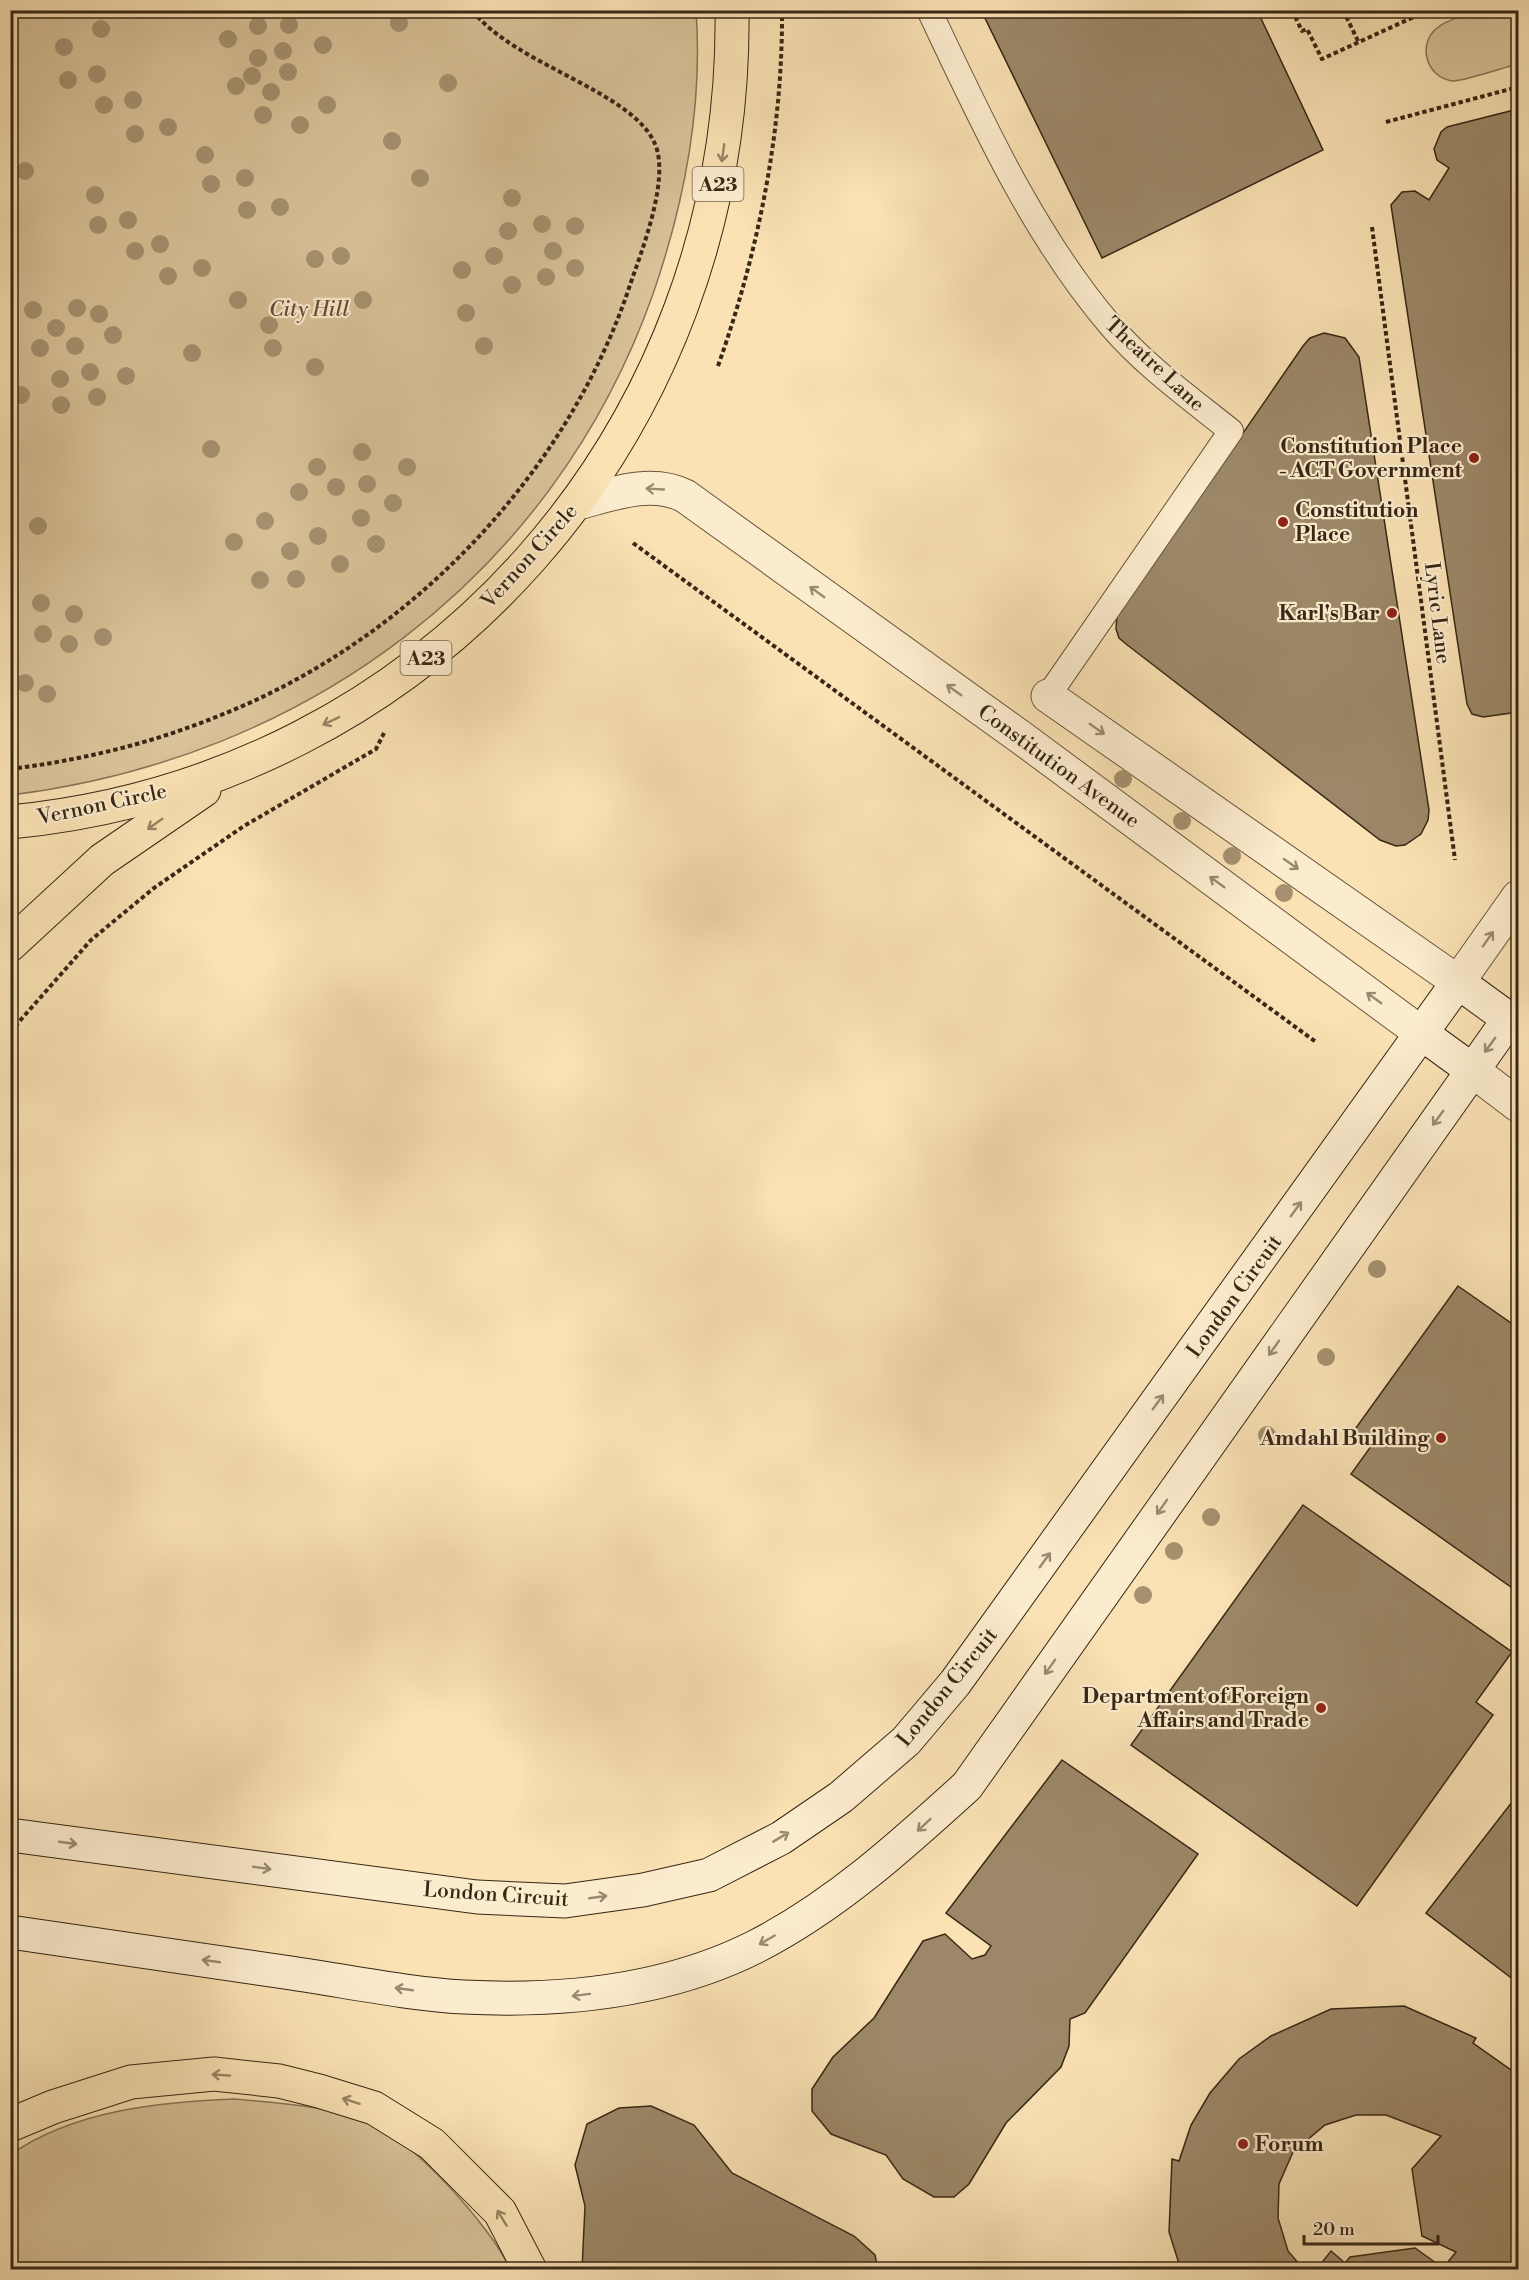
<svg xmlns="http://www.w3.org/2000/svg" width="1529" height="2280" viewBox="0 0 1529 2280" font-family="'Libre Bodoni',serif">
  <rect width="100%" height="100%" fill="#fae2b4"/>
  <filter id="stains"><feTurbulence type="fractalNoise" baseFrequency=".00333" numOctaves="4"/><feColorMatrix values="0 0 0 0 .2 0 0 0 0 .09 0 0 0 0 .02 0 0 0 .5 -.17"/></filter>
  <radialGradient id="worn" r=".72"><stop offset=".6" stop-color="#630" stop-opacity="0"/><stop offset="1" stop-color="#630" stop-opacity=".3"/></radialGradient>
  <g fill="#d9c299" stroke="#887457" stroke-width="1.5">
    <path d="M696 11C703 106 684 204 653 294 553 577 304 759 11 795V11Z"/>
    <path d="M1474 11H1518V64C1505 67 1462 82 1452 81 1426 77 1417 44 1437 28 1446 20 1463 16 1474 11Z"/>
    <path d="M235 2099C280 2103 324 2106 366 2120 408 2134 493 2229 510 2269H11L10 2155C74 2110 160 2102 235 2099Z"/>
  </g>
  <g fill="#9c8868" stroke="#372715" stroke-width="1.5">
    <polygon points="981,10 1257,10 1323,150 1102,258"/>
    <polygon points="1518,109 1518,712 1483,717 1472,714 1467,704 1391,205 1402,192 1415,191 1429,200 1449,168 1437,160 1434,149 1441,132 1447,127"/>
    <polygon points="1324,333 1345,338 1359,357 1429,810 1428,820 1421,834 1405,845 1396,846 1380,840 1126,644 1119,638 1116,629 1117,616 1303,346 1310,338"/>
    <polygon points="1458,1286 1518,1328 1518,1592 1351,1474 1372,1445 1353,1432"/>
    <polygon points="1303,1505 1512,1652 1476,1702 1493,1715 1357,1906 1131,1745"/>
    <polygon points="1062,1760 1198,1854 1085,2013 1070,2019 1069,2046 1061,2067 1006,2123 969,2184 954,2197 934,2197 903,2179 886,2155 831,2134 812,2111 812,2089 833,2057 874,2018 923,1941 945,1934 972,1959 985,1955 991,1946 946,1913"/>
    <polygon points="1512,1802 1518,1807 1518,1983 1426,1913"/>
    <polygon points="1404,2006 1476,2038 1473,2043 1518,2075 1518,2270 1316,2270 1331,2251 1345,2263 1350,2257 1415,2248 1443,2268 1456,2252 1422,2236 1412,2169 1441,2136 1386,2115 1356,2115 1325,2125 1293,2152 1279,2184 1278,2218 1288,2251 1304,2270 1181,2270 1169,2232 1172,2159 1179,2161 1191,2125 1210,2093 1239,2059 1271,2036 1331,2009"/>
    <polygon points="651,2106 694,2125 732,2173 854,2236 875,2255 878,2270 582,2270 585,2206 575,2165 587,2124 619,2108"/>
  </g>
  <g fill="none" stroke-linecap="round" stroke-linejoin="round">
    <g stroke="#68563d" stroke-width="26">
      <path id="service" d="M929 10C980 118 1033 235 1111 326 1145 366 1190 398 1231 431L1048 696"/>
    </g>
    <g stroke="#68563d" stroke-width="35">
      <polyline id="minor" points="1458,982 1518,897"/>
    </g>
    <g stroke="#68563d" stroke-width="35">
      <g id="tertiary">
        <path d="M578 503C612 494 651 479 685 496L1019 736 1421 1033"/>
        <polyline points="1048,696 1458,982"/>
        <polyline points="1472,1070 1518,1105"/>
      </g>
    </g>
    <g stroke="#372715" stroke-width="35">
      <g id="secondary">
        <polyline points="1421,1033 1472,1070"/>
        <path d="M10 1835 477 1897 565 1901 643 1890 709 1875 781 1838 841 1797 906 1741 955 1683 1458 982 1509 1019 967 1786C901 1846 835 1906 755 1947 665 1992 563 2002 464 1997 408 1994 346 1981 291 1973 197 1959 104 1946 10 1932"/>
      </g>
    </g>
    <g stroke="#372715" stroke-width="35">
      <g id="trunk">
        <path d="M10 822C430 782 738 430 732 10"/>
        <polyline points="10,945 102,860 204,790"/>
      </g>
    </g>
    <g stroke="#372715" stroke-width="35">
      <polyline id="motorway" points="10,2125 53,2107 131,2082 214,2074 279,2081 319,2091 374,2108 432,2144 500,2212 530,2270"/>
    </g>
    <g stroke="#372715" stroke-width="4" stroke-dasharray="4.5 3" stroke-linecap="butt">
      <polyline points="1292,10 1302,31 1307,29 1322,59 1429,10"/>
      <polyline points="1343,10 1359,43"/>
      <polyline points="1386,122 1518,87"/>
      <polyline points="1372,227 1455,860"/>
      <path d="M718 366C758 253 783 131 782 10"/>
      <polyline points="633,543 1316,1042"/>
      <path d="M10 769C83 760 153 743 221 715 408 641 567 476 630 285 642 250 670 179 655 144 633 91 514 65 472 10"/>
      <polyline points="10,1032 91,940 154,888 244,826 376,749 384,733"/>
    </g>
    <use href="#service" stroke="#fcecce" stroke-width="24"/>
    <use href="#minor" stroke="#fcecce" stroke-width="33"/>
    <use href="#tertiary" stroke="#fcecce" stroke-width="33"/>
    <use href="#secondary" stroke="#fcecce" stroke-width="33"/>
    <use href="#trunk" stroke="#fae2b4" stroke-width="33"/>
    <use href="#motorway" stroke="#fae2b4" stroke-width="33"/>
  </g>
  <g fill="#a5916f">
    <circle cx="399" cy="23" r="9"/>
    <circle cx="289" cy="25" r="9"/>
    <circle cx="258" cy="26" r="9"/>
    <circle cx="101" cy="29" r="9"/>
    <circle cx="228" cy="39" r="9"/>
    <circle cx="323" cy="45" r="9"/>
    <circle cx="64" cy="47" r="9"/>
    <circle cx="283" cy="51" r="9"/>
    <circle cx="258" cy="58" r="9"/>
    <circle cx="288" cy="72" r="9"/>
    <circle cx="97" cy="74" r="9"/>
    <circle cx="252" cy="76" r="9"/>
    <circle cx="68" cy="80" r="9"/>
    <circle cx="448" cy="83" r="9"/>
    <circle cx="236" cy="86" r="9"/>
    <circle cx="271" cy="92" r="9"/>
    <circle cx="133" cy="100" r="9"/>
    <circle cx="104" cy="105" r="9"/>
    <circle cx="327" cy="105" r="9"/>
    <circle cx="263" cy="115" r="9"/>
    <circle cx="300" cy="125" r="9"/>
    <circle cx="168" cy="127" r="9"/>
    <circle cx="135" cy="134" r="9"/>
    <circle cx="392" cy="141" r="9"/>
    <circle cx="205" cy="155" r="9"/>
    <circle cx="25" cy="171" r="9"/>
    <circle cx="245" cy="178" r="9"/>
    <circle cx="420" cy="178" r="9"/>
    <circle cx="211" cy="184" r="9"/>
    <circle cx="95" cy="195" r="9"/>
    <circle cx="512" cy="198" r="9"/>
    <circle cx="280" cy="207" r="9"/>
    <circle cx="247" cy="210" r="9"/>
    <circle cx="128" cy="220" r="9"/>
    <circle cx="542" cy="224" r="9"/>
    <circle cx="98" cy="225" r="9"/>
    <circle cx="575" cy="226" r="9"/>
    <circle cx="508" cy="231" r="9"/>
    <circle cx="160" cy="244" r="9"/>
    <circle cx="135" cy="251" r="9"/>
    <circle cx="553" cy="251" r="9"/>
    <circle cx="341" cy="256" r="9"/>
    <circle cx="494" cy="256" r="9"/>
    <circle cx="315" cy="259" r="9"/>
    <circle cx="202" cy="268" r="9"/>
    <circle cx="575" cy="268" r="9"/>
    <circle cx="462" cy="270" r="9"/>
    <circle cx="168" cy="276" r="9"/>
    <circle cx="546" cy="277" r="9"/>
    <circle cx="512" cy="285" r="9"/>
    <circle cx="238" cy="300" r="9"/>
    <circle cx="363" cy="300" r="9"/>
    <circle cx="77" cy="308" r="9"/>
    <circle cx="33" cy="310" r="9"/>
    <circle cx="466" cy="313" r="9"/>
    <circle cx="99" cy="314" r="9"/>
    <circle cx="269" cy="325" r="9"/>
    <circle cx="56" cy="328" r="9"/>
    <circle cx="113" cy="335" r="9"/>
    <circle cx="75" cy="346" r="9"/>
    <circle cx="484" cy="346" r="9"/>
    <circle cx="40" cy="348" r="9"/>
    <circle cx="273" cy="348" r="9"/>
    <circle cx="192" cy="353" r="9"/>
    <circle cx="315" cy="367" r="9"/>
    <circle cx="90" cy="372" r="9"/>
    <circle cx="126" cy="376" r="9"/>
    <circle cx="60" cy="379" r="9"/>
    <circle cx="21" cy="395" r="9"/>
    <circle cx="97" cy="397" r="9"/>
    <circle cx="61" cy="405" r="9"/>
    <circle cx="211" cy="449" r="9"/>
    <circle cx="362" cy="452" r="9"/>
    <circle cx="317" cy="467" r="9"/>
    <circle cx="407" cy="467" r="9"/>
    <circle cx="367" cy="484" r="9"/>
    <circle cx="336" cy="487" r="9"/>
    <circle cx="299" cy="492" r="9"/>
    <circle cx="393" cy="503" r="9"/>
    <circle cx="361" cy="518" r="9"/>
    <circle cx="265" cy="521" r="9"/>
    <circle cx="38" cy="526" r="9"/>
    <circle cx="318" cy="536" r="9"/>
    <circle cx="234" cy="542" r="9"/>
    <circle cx="376" cy="544" r="9"/>
    <circle cx="290" cy="551" r="9"/>
    <circle cx="340" cy="564" r="9"/>
    <circle cx="296" cy="579" r="9"/>
    <circle cx="260" cy="580" r="9"/>
    <circle cx="41" cy="603" r="9"/>
    <circle cx="74" cy="614" r="9"/>
    <circle cx="43" cy="634" r="9"/>
    <circle cx="103" cy="637" r="9"/>
    <circle cx="69" cy="644" r="9"/>
    <circle cx="25" cy="683" r="9"/>
    <circle cx="47" cy="694" r="9"/>
    <circle cx="1123" cy="779" r="9"/>
    <circle cx="1182" cy="821" r="9"/>
    <circle cx="1232" cy="856" r="9"/>
    <circle cx="1284" cy="893" r="9"/>
    <circle cx="1377" cy="1269" r="9"/>
    <circle cx="1326" cy="1357" r="9"/>
    <circle cx="1267" cy="1435" r="9"/>
    <circle cx="1211" cy="1517" r="9"/>
    <circle cx="1174" cy="1551" r="9"/>
    <circle cx="1143" cy="1595" r="9"/>
  </g>
  <defs><path id="oneway-shaft" d="M-6 0H5M1.5-3L5.5 0L1.5 3" fill="none" stroke-width="1.6" stroke-linecap="round" stroke-linejoin="round" transform="scale(1.5)"/></defs>
  <g stroke="#988464">
    <use href="#oneway-shaft" transform="translate(723 153) rotate(98)"/>
    <use href="#oneway-shaft" transform="translate(331 721) rotate(154)"/>
    <use href="#oneway-shaft" transform="translate(155 824) rotate(145)"/>
    <use href="#oneway-shaft" transform="translate(221 2075) rotate(-176)"/>
    <use href="#oneway-shaft" transform="translate(351 2101) rotate(-162)"/>
    <use href="#oneway-shaft" transform="translate(502 2218) rotate(-121)"/>
  </g>
  <g stroke="#9a8a72">
    <use href="#oneway-shaft" transform="translate(655 489) rotate(-177)"/>
    <use href="#oneway-shaft" transform="translate(817 592) rotate(-144)"/>
    <use href="#oneway-shaft" transform="translate(954 690) rotate(-145)"/>
    <use href="#oneway-shaft" transform="translate(1097 729) rotate(35)"/>
    <use href="#oneway-shaft" transform="translate(1291 864) rotate(35)"/>
    <use href="#oneway-shaft" transform="translate(1217 882) rotate(-144)"/>
    <use href="#oneway-shaft" transform="translate(1488 939) rotate(-55)"/>
    <use href="#oneway-shaft" transform="translate(1374 998) rotate(-144)"/>
    <use href="#oneway-shaft" transform="translate(1490 1045) rotate(126)"/>
    <use href="#oneway-shaft" transform="translate(1438 1118) rotate(126)"/>
    <use href="#oneway-shaft" transform="translate(1296 1209) rotate(-54)"/>
    <use href="#oneway-shaft" transform="translate(1274 1348) rotate(125)"/>
    <use href="#oneway-shaft" transform="translate(1158 1402) rotate(-54)"/>
    <use href="#oneway-shaft" transform="translate(1162 1507) rotate(125)"/>
    <use href="#oneway-shaft" transform="translate(1045 1560) rotate(-54)"/>
    <use href="#oneway-shaft" transform="translate(1050 1667) rotate(125)"/>
    <use href="#oneway-shaft" transform="translate(924 1825) rotate(137)"/>
    <use href="#oneway-shaft" transform="translate(781 1837) rotate(-31)"/>
    <use href="#oneway-shaft" transform="translate(68 1843) rotate(8)"/>
    <use href="#oneway-shaft" transform="translate(262 1868) rotate(8)"/>
    <use href="#oneway-shaft" transform="translate(598 1897) rotate(-8)"/>
    <use href="#oneway-shaft" transform="translate(767 1940) rotate(150)"/>
    <use href="#oneway-shaft" transform="translate(211 1961) rotate(-172)"/>
    <use href="#oneway-shaft" transform="translate(404 1989) rotate(-172)"/>
    <use href="#oneway-shaft" transform="translate(581 1995) rotate(173)"/>
  </g>
  <g fill="#8f2418" stroke="#fcecce" stroke-width="2">
    <circle cx="1474" cy="458" r="6"/>
    <circle cx="1283" cy="522" r="6"/>
    <circle cx="1392" cy="613" r="6"/>
    <circle cx="1441" cy="1438" r="6"/>
    <circle cx="1321" cy="1708" r="6"/>
    <circle cx="1243" cy="2144" r="6"/>
  </g>
  <g text-anchor="middle" stroke-width="4.5" stroke-linejoin="round" paint-order="stroke">
    <g fill="#fcecce" stroke="#72624c" stroke-width="1.5">
      <rect x="692.5" y="167" width="51" height="34" rx="4.5"/>
      <rect x="400.5" y="641" width="51" height="34" rx="4.5"/>
    </g>
    <g font-size="20" font-weight="bold" fill="#372715">
      <text x="718" y="191">A23</text>
      <text x="426" y="665">A23</text>
    </g>
    <g font-size="21" font-style="italic" fill="#604e36" stroke="#fcecce">
      <text x="309" y="316">City Hill</text>
    </g>
    <g font-size="21" fill="#372715" stroke="#fcecce">
      <text transform="translate(1155 364) rotate(43)" y="7">Theatre Lane</text>
      <text transform="translate(529 556) rotate(-48)" y="7">Vernon Circle</text>
      <text transform="translate(1438 613) rotate(83)" y="7">Lyric Lane</text>
      <text transform="translate(1059 766) rotate(36)" y="7">Constitution Avenue</text>
      <text transform="translate(102 804) rotate(-12)" y="7">Vernon Circle</text>
      <text transform="translate(1234 1296) rotate(-54)" y="7">London Circuit</text>
      <text transform="translate(947 1687) rotate(-51)" y="7">London Circuit</text>
      <text transform="translate(496 1894) rotate(4)" y="7">London Circuit</text>
    </g>
    <g font-size="21" font-weight="bold" fill="#372715" stroke="#fcecce" text-anchor="end">
      <text x="1462" y="453">Constitution Place<tspan x="1462" dy="24">- ACT Government</tspan></text>
      <text x="1295" y="517" text-anchor="start">Constitution<tspan x="1295" dy="24">Place</tspan></text>
      <text x="1380" y="620">Karl's Bar</text>
      <text x="1429" y="1445">Amdahl Building</text>
      <text x="1309" y="1703">Department of Foreign<tspan x="1309" dy="24">Affairs and Trade</tspan></text>
      <text x="1255" y="2151" text-anchor="start">Forum</text>
    </g>
  </g>
  <rect width="1529" height="2280" fill="none" stroke="#fae2b4" stroke-width="36"/>
  <rect x="12" y="12" width="1505" height="2256" fill="none" stroke="#372715" stroke-width="3"/>
  <rect x="18" y="18" width="1493" height="2244" fill="none" stroke="#372715" stroke-width="1.5"/>
  <path d="M1304 2235v9h134v-9" fill="none" stroke="#372715" stroke-width="3"/>
  <text x="1313" y="2235" font-size="18" fill="#372715" stroke="#fcecce" stroke-width="4.5" paint-order="stroke">20 m</text>
  <rect width="100%" height="100%" filter="url(#stains)"/>
  <rect width="100%" height="100%" fill="url(#worn)"/>
</svg>
